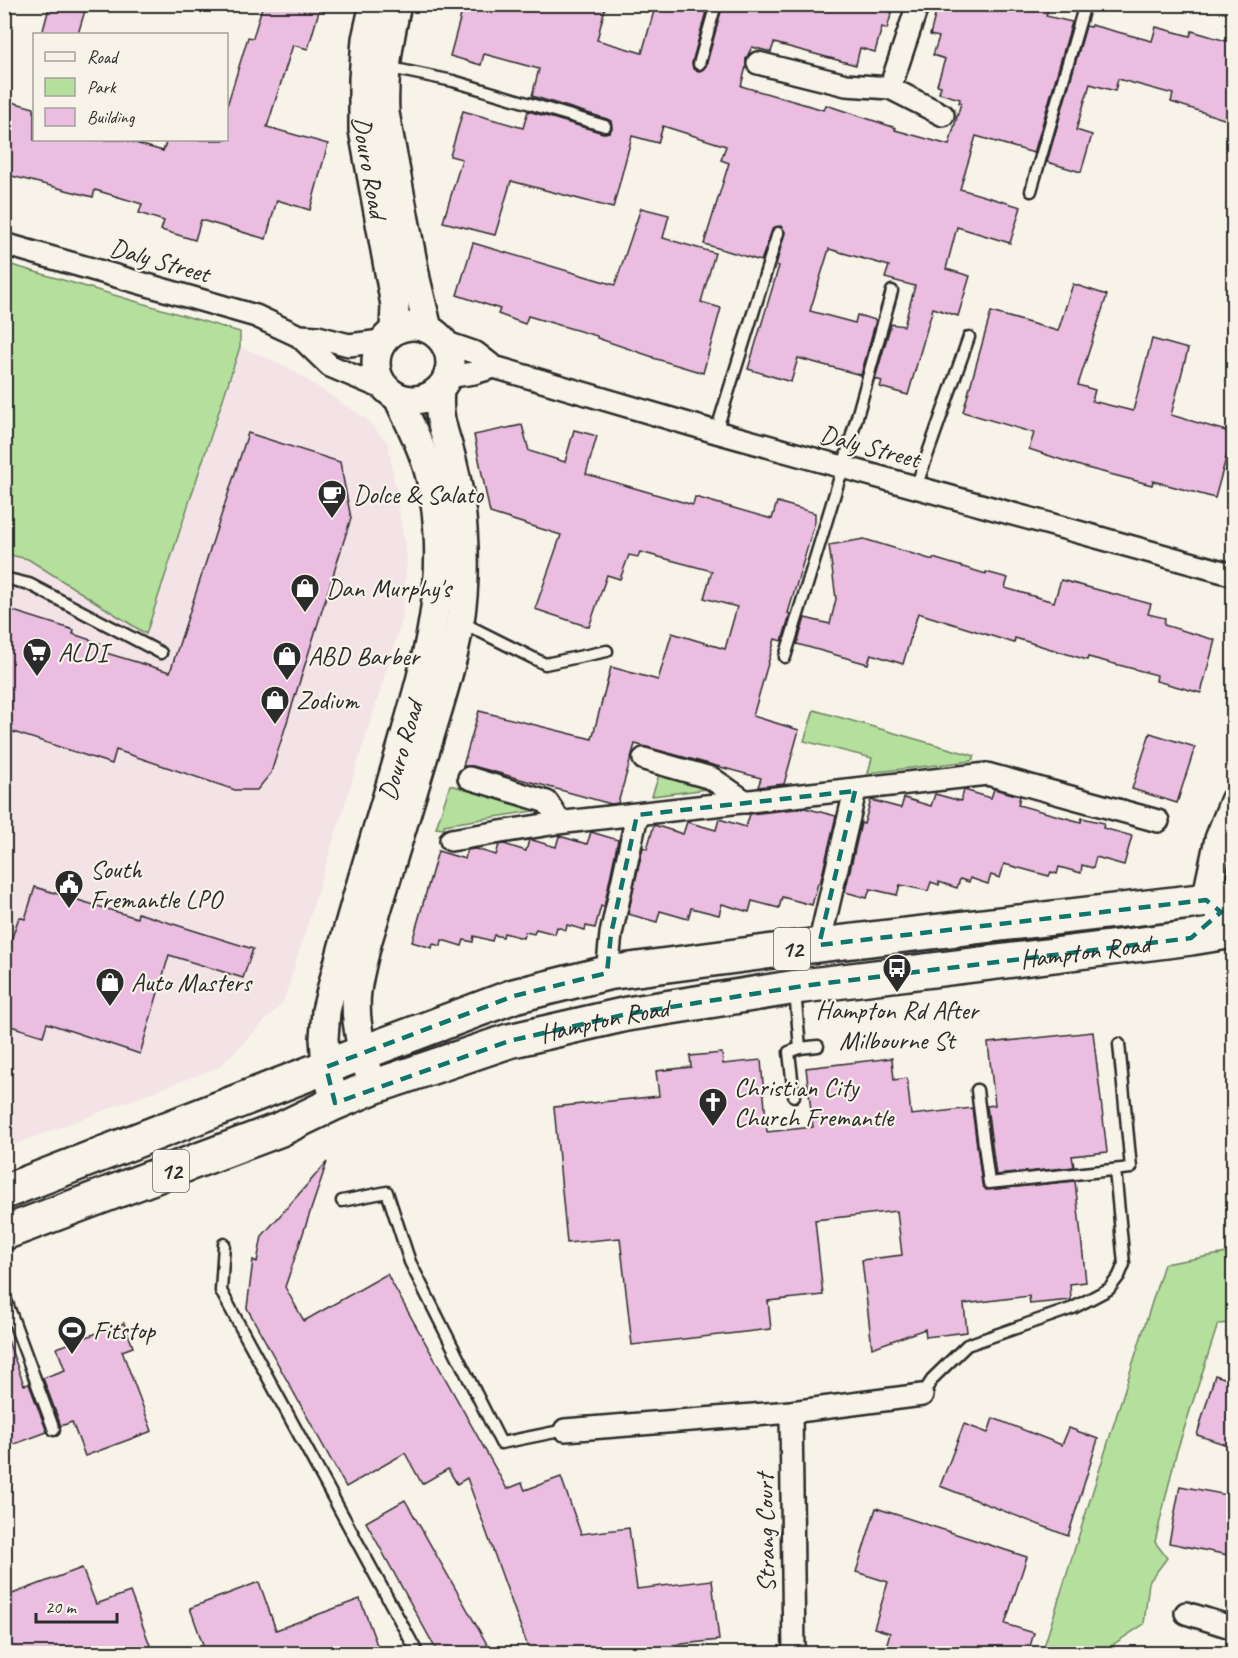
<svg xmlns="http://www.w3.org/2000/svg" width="1238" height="1658" viewBox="0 0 1238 1658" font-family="Caveat,sans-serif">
  <rect width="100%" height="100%" fill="#f7f3e8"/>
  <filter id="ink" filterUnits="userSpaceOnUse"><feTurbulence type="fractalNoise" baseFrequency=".0167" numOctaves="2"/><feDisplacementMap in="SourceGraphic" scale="12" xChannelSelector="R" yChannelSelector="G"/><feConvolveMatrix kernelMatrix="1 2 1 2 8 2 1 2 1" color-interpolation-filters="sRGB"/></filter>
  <g filter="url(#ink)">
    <polygon fill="#f3e3e6" points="240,347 284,365 365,418 388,443 407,559 402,620 283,1003 219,1067 5,1148 5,554 28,559 146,634"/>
    <g fill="#b4df9c" stroke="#708564" stroke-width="1.5">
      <polygon points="5,263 240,332 240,347 146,634 28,559 5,554"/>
      <polygon points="814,710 975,756 971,761 868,773 872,758 804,741"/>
      <polygon points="659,775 708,789 652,796"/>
      <polygon points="450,785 539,810 444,825 444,829 436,828"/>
      <polygon points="1233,1252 1233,1323 1218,1324 1176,1454 1155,1542 1167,1558 1149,1582 1144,1624 1114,1644 1111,1653 1042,1653 1164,1264"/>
    </g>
    <g fill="#eabde1" stroke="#2b2b2b" stroke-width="1.5">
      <polygon points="50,4 87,4 78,34 42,34"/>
      <polygon points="263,4 321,4 308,49 293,45 267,127 328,144 310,210 277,200 266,239 201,220 195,240 161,230 164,221 139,213 142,204 95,190 93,197 4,174 4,115 8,101 34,108 34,140 125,140 163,151 167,140 226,140 226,109 248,37 253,38"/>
      <polygon points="464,4 606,4 597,40 642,53 656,4 708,4 692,63 693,69 700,71 706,66 723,4 894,4 887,29 882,27 875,52 860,48 856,65 774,43 771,52 752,47 746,59 746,67 741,86 824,110 826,105 896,128 895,130 949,145 961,103 959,103 960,99 939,93 941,86 937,85 945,59 933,55 939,37 930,35 938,4 1049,4 1046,16 1072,22 1034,153 976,136 960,189 1021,207 1010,243 957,227 946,269 970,276 958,316 933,308 908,395 880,387 882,381 875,379 891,324 904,326 915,286 885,278 889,266 829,249 810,311 855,323 857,315 876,320 861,375 798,358 791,382 748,369 779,266 776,265 785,232 781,226 773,228 761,261 704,244 729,163 721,160 726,146 663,126 658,143 632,136 613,208 511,181 495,235 443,222 462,159 450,156 463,111 523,128 528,111 603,133 610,132 612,128 611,121 607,119 532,96 539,69 484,54 481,65 450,56"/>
      <polygon points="1091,25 1152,41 1156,27 1190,36 1192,31 1233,43 1233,122 1171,102 1173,94 1118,79 1115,91 1090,84 1076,130 1092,135 1081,172 1047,162 1086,26 1091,27"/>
      <polygon points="641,208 669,215 663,238 715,253 701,302 721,308 703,373 653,358 653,357 597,338 597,336 528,316 525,324 498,314 500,309 457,295 473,243 615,285"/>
      <polygon points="1073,284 1107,295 1078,385 1095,390 1092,401 1133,411 1152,339 1188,349 1171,415 1233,433 1215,498 1153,481 1152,485 1083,467 1029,449 1034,433 963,412 991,312 1058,331"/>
      <polygon points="522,425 529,451 565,462 574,430 597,436 586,474 693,505 695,497 772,519 777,502 815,513 815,522 788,613 790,614 782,641 775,639 753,716 799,730 784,784 758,787 761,778 635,744 618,803 611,804 473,766 463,766 479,711 592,739 611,667 658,680 672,633 725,649 737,607 704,598 712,571 640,552 638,557 629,555 620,579 607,575 589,627 535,609 561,535 490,513 474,435"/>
      <polygon points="248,433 340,462 351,518 271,773 257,790 235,790 116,750 112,764 4,729 4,608 74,630 73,634 108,646 106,653 170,672"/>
      <polygon points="864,539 933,560 933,558 986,574 986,572 1008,578 1005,588 1054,602 1061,580 1151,604 1148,614 1165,618 1164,625 1215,640 1201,693 1156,681 1157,675 1088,657 1087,660 1015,638 1014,643 918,613 903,664 871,654 868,664 797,644 805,618 830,624 836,599 829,545"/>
      <polygon points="1150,733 1195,747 1177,803 1132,789"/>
      <polygon points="994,789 1020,796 1018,805 1081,822 1082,818 1104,823 1103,828 1132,836 1124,865 1096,857 1093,868 1082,865 1081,873 1059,867 1057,874 1051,872 1049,876 1004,864 1000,878 991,875 988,884 970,878 969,882 960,879 957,888 939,882 939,885 931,882 928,891 900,885 897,895 870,889 867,898 845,892 861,823 864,824 871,800 901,808 904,798 931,806 935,794 961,801 964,790 991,798"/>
      <polygon points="805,808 836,816 820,884 818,883 812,905 782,897 779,908 752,901 749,912 722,904 719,915 691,908 688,919 660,911 657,922 628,914 643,847 647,849 654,825 683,834 687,822 716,830 719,819 746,827 750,814"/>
      <polygon points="591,832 618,840 604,907 601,906 595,928 586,926 585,930 567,925 566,930 557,927 555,934 536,929 534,934 525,932 523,938 504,933 503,937 494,935 492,941 474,936 473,942 464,940 462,946 442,940 441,946 433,944 432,948 412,942 438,851 465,859 467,850 476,849 496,855 499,845 504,844 526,851 529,840 532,840 556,847 559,836 587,844"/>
      <polygon points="35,887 137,918 138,913 253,949 243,978 169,955 140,1054 47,1023 43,1036 4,1024 4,948 8,949 19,917 25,919"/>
      <polygon points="1093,1032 1107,1152 1072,1156 1074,1167 996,1175 987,1106 995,1105 988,1043"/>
      <polygon points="722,1053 723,1064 761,1060 767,1132 813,1127 806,1068 892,1058 894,1080 907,1078 911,1115 972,1108 982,1184 986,1190 1075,1181 1086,1282 1070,1284 1071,1300 1030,1304 1029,1296 964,1304 967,1332 926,1337 925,1329 872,1348 862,1260 902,1255 897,1211 815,1220 823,1295 768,1301 771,1329 632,1345 620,1238 567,1243 554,1107 659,1096 656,1071 691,1067 690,1056"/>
      <polygon points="327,1162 285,1287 304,1321 387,1274 507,1489 522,1483 525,1490 561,1477 581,1534 629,1528 637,1589 712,1580 719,1640 673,1645 674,1653 629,1653 628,1651 605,1653 530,1653 467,1478 457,1484 448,1469 422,1484 405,1453 346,1487 247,1308 253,1260 257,1262 262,1236"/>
      <polygon points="124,1323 133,1347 122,1351 152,1431 85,1456 72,1422 61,1426 43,1378 65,1370 57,1348"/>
      <polygon points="4,1338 7,1338 24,1385 29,1384 47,1432 4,1448"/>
      <polygon points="1215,1375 1233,1381 1233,1422 1227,1445 1197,1435"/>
      <polygon points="993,1418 1062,1445 1069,1428 1098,1439 1068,1536 940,1486 964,1424 988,1433"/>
      <polygon points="1180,1486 1233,1496 1233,1556 1169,1543"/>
      <polygon points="405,1500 492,1653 438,1653 366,1522"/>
      <polygon points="876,1508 1027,1557 1005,1624 1034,1633 1028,1653 884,1653 890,1633 874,1628 888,1582 856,1572"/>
      <polygon points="82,1568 96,1604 130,1592 153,1653 4,1653 4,1597"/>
      <polygon points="259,1582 276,1630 360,1599 380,1653 206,1653 190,1608"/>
    </g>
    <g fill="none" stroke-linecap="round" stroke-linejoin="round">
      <g stroke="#2b2b2b" stroke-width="15">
        <g id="service">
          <polyline points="699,64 716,4"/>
          <polyline points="386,67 453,81 605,126"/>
          <polyline points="1031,191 1085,4"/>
          <polyline points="716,432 778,233"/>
          <polyline points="916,487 969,337"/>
          <polyline points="4,578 29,584 161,653"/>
          <polyline points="459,621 545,664 607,651"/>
          <polyline points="785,657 843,467 892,291"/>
          <polyline points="795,991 800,1048 818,1046"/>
          <polyline points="977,1090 989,1183 1131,1168 1119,1044"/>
          <polyline points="794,1096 789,1052 800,1048"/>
          <polyline points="342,1201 387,1192 410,1262 501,1443 565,1430"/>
          <polyline points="224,1244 221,1291 418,1654"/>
          <polyline points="4,1295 54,1430"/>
          <polyline points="922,1395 934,1377 967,1345 1073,1308 1109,1289 1119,1276 1124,1264 1115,1170"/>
        </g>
      </g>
      <g stroke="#2b2b2b" stroke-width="26">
        <g id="minor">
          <polyline points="758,63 846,85 890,88 943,115"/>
          <polyline points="890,88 918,4"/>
          <polyline points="4,244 256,316 299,336 330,366 385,389"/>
          <polyline points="299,336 318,337 349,345 382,341"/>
          <polyline points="444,342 476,353 494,367 716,432 1234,575"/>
          <polyline points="447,377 474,373 494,367"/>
          <polyline points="644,759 711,778 746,802"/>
          <polyline points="469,778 547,802 555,814 557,823"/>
          <polyline points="451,840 557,823 987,774 1158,821"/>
          <polyline points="819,945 855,791"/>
          <polyline points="607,973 611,934 637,815"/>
          <polyline points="791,1412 794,1654"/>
          <polyline points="565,1430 791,1412 922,1395"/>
          <polyline points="1186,1613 1234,1628"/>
        </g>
      </g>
      <g stroke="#2b2b2b" stroke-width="32">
        <g id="tertiary">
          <path id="s1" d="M374 4 366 39 363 79V130L395 305 394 331"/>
          <path d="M397 4C389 41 383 75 385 113L416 279 428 329"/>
          <circle cx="413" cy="363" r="37"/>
          <polyline points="1221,912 1206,900 1219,839 1234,801"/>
          <path d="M373 1087C364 1056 353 1024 357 991 359 974 364 957 368 940 387 877 407 813 426 749 443 693 463 636 464 577 465 539 462 500 453 464 446 433 437 423 440 389"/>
          <path id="s2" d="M335 1103 326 1067 324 1038 326 1011C346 927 373 845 397 762 424 669 452 585 432 486 426 454 411 427 398 398"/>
        </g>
      </g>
      <g stroke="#2b2b2b" stroke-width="38">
        <g id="primary">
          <polyline points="4,1192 362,1053 514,996 607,973 819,945 1234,897"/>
          <path id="s3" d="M4 1233 281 1129 335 1103 373 1087 509 1041 627 1014 803 986 1191 938 1234 931"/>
        </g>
      </g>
      <use href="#service" stroke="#f7f3e8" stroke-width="10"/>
      <use href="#minor" stroke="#f7f3e8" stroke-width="21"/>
      <use href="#tertiary" stroke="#f7f3e8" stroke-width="27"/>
      <use href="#primary" stroke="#f7f3e8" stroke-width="33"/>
    </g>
  </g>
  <path fill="none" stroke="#0f766e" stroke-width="4.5" stroke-dasharray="12 8" stroke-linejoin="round" d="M855 791 819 945 1206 900 1221 912 1191 938 803 986 627 1014 509 1041 335 1103 326 1067 514 996 607 973 611 934 637 815Z"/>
  <defs>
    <g id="cafe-pin" transform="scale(1.5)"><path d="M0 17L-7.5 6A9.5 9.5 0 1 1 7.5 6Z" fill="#2b2b2b" stroke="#f7f3e8"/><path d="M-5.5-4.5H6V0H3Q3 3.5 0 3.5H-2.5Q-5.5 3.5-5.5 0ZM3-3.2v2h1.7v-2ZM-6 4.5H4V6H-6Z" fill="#fff"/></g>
    <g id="shop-pin" transform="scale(1.5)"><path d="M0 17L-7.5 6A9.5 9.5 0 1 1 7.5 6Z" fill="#2b2b2b" stroke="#f7f3e8"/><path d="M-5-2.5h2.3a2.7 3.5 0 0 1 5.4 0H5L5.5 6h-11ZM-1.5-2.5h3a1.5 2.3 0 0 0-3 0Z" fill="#fff"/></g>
    <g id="supermarket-pin" transform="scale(1.5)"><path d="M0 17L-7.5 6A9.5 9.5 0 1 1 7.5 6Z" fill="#2b2b2b" stroke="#f7f3e8"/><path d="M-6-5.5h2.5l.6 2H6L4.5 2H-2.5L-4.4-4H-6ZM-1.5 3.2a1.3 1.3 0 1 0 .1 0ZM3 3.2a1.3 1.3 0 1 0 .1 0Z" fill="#fff"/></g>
    <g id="civic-pin" transform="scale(1.5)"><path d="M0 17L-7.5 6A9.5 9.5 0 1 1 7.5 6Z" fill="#2b2b2b" stroke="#f7f3e8"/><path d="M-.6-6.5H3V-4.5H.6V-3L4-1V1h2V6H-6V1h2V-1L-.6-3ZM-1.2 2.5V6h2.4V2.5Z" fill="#fff"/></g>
    <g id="bus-pin" transform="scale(1.5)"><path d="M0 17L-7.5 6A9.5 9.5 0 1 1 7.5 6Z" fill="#2b2b2b" stroke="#f7f3e8"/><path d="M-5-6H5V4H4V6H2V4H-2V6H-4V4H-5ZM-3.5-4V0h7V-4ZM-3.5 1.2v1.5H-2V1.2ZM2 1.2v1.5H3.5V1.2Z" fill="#fff"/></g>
    <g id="church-pin" transform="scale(1.5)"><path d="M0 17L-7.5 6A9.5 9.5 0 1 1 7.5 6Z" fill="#2b2b2b" stroke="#f7f3e8"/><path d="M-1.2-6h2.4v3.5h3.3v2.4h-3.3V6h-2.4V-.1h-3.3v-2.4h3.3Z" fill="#fff"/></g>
    <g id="stadium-pin" transform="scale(1.5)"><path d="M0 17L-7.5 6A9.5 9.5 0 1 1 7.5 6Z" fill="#2b2b2b" stroke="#f7f3e8"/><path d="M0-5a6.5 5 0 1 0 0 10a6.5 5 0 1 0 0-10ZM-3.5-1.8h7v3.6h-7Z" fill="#fff"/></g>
  </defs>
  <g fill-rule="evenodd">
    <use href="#cafe-pin" x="332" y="494"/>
    <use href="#shop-pin" x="305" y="588"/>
    <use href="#supermarket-pin" x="37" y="652"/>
    <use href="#shop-pin" x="287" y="656"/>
    <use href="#shop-pin" x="275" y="700"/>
    <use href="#civic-pin" x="69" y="884"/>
    <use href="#bus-pin" x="897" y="968"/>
    <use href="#shop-pin" x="110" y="982"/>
    <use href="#church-pin" x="713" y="1102"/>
    <use href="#stadium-pin" x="72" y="1330"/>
  </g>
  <g text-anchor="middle" stroke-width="4.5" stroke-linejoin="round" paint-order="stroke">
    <g fill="#f7f3e8" stroke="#686764" stroke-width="1.5">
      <rect x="774" y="928" width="36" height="42" rx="4.5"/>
      <rect x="153" y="1150" width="36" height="42" rx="4.5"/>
    </g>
    <g font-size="24" font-weight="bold" fill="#2b2b2b">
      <text x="792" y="957">12</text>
      <text x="171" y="1179">12</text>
    </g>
    <g font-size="26" fill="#2b2b2b" stroke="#f7f3e8">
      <text dy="9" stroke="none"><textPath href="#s1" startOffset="165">Douro Road</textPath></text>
      <text transform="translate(160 260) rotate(16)" y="9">Daly Street</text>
      <text transform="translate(870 446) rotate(15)" y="9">Daly Street</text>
      <text dy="9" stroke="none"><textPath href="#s2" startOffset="364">Douro Road</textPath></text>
      <text dy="9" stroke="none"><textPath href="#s3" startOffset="1124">Hampton Road</textPath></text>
      <text dy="9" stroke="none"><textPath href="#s3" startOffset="638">Hampton Road</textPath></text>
      <text transform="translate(765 1533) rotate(-91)" y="9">Strang Court</text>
    </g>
    <g font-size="26" fill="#2b2b2b" stroke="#f7f3e8" text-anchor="start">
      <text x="353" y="503">Dolce &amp; Salato</text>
      <text x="326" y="597">Dan Murphy's</text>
      <text x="58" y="661">ALDI</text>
      <text x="308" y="665">ABD Barber</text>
      <text x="296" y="709">Zodium</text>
      <text x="90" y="878">South<tspan x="90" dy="30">Fremantle LPO</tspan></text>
      <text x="131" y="991">Auto Masters</text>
      <text x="897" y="1019" text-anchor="middle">Hampton Rd After<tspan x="897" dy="30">Milbourne St</tspan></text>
      <text x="734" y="1096">Christian City<tspan x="734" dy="30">Church Fremantle</tspan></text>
      <text x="93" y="1339">Fitstop</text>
    </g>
  </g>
  <rect width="1238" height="1658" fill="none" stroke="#f7f3e8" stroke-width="24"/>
  <rect x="12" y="12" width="1214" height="1634" fill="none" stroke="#2b2b2b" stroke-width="2" filter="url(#ink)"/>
  <rect x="33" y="33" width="195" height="108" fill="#f7f3e8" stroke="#a5a39c" stroke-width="1.5"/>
  <rect x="45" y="52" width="30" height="9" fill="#f7f3e8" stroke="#a5a39c" stroke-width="1.5"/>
  <text x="87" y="63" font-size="18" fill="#2b2b2b">Road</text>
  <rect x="45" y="78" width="30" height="18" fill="#b4df9c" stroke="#a5a39c" stroke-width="1.5"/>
  <text x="87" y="93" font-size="18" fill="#2b2b2b">Park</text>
  <rect x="45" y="108" width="30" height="18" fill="#eabde1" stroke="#a5a39c" stroke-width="1.5"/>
  <text x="87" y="123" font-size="18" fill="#2b2b2b">Building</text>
  <path d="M36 1613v9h81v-9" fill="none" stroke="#2b2b2b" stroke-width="3"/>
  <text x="45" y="1613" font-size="18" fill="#2b2b2b" stroke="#f7f3e8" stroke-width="4.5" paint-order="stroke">20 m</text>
</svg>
